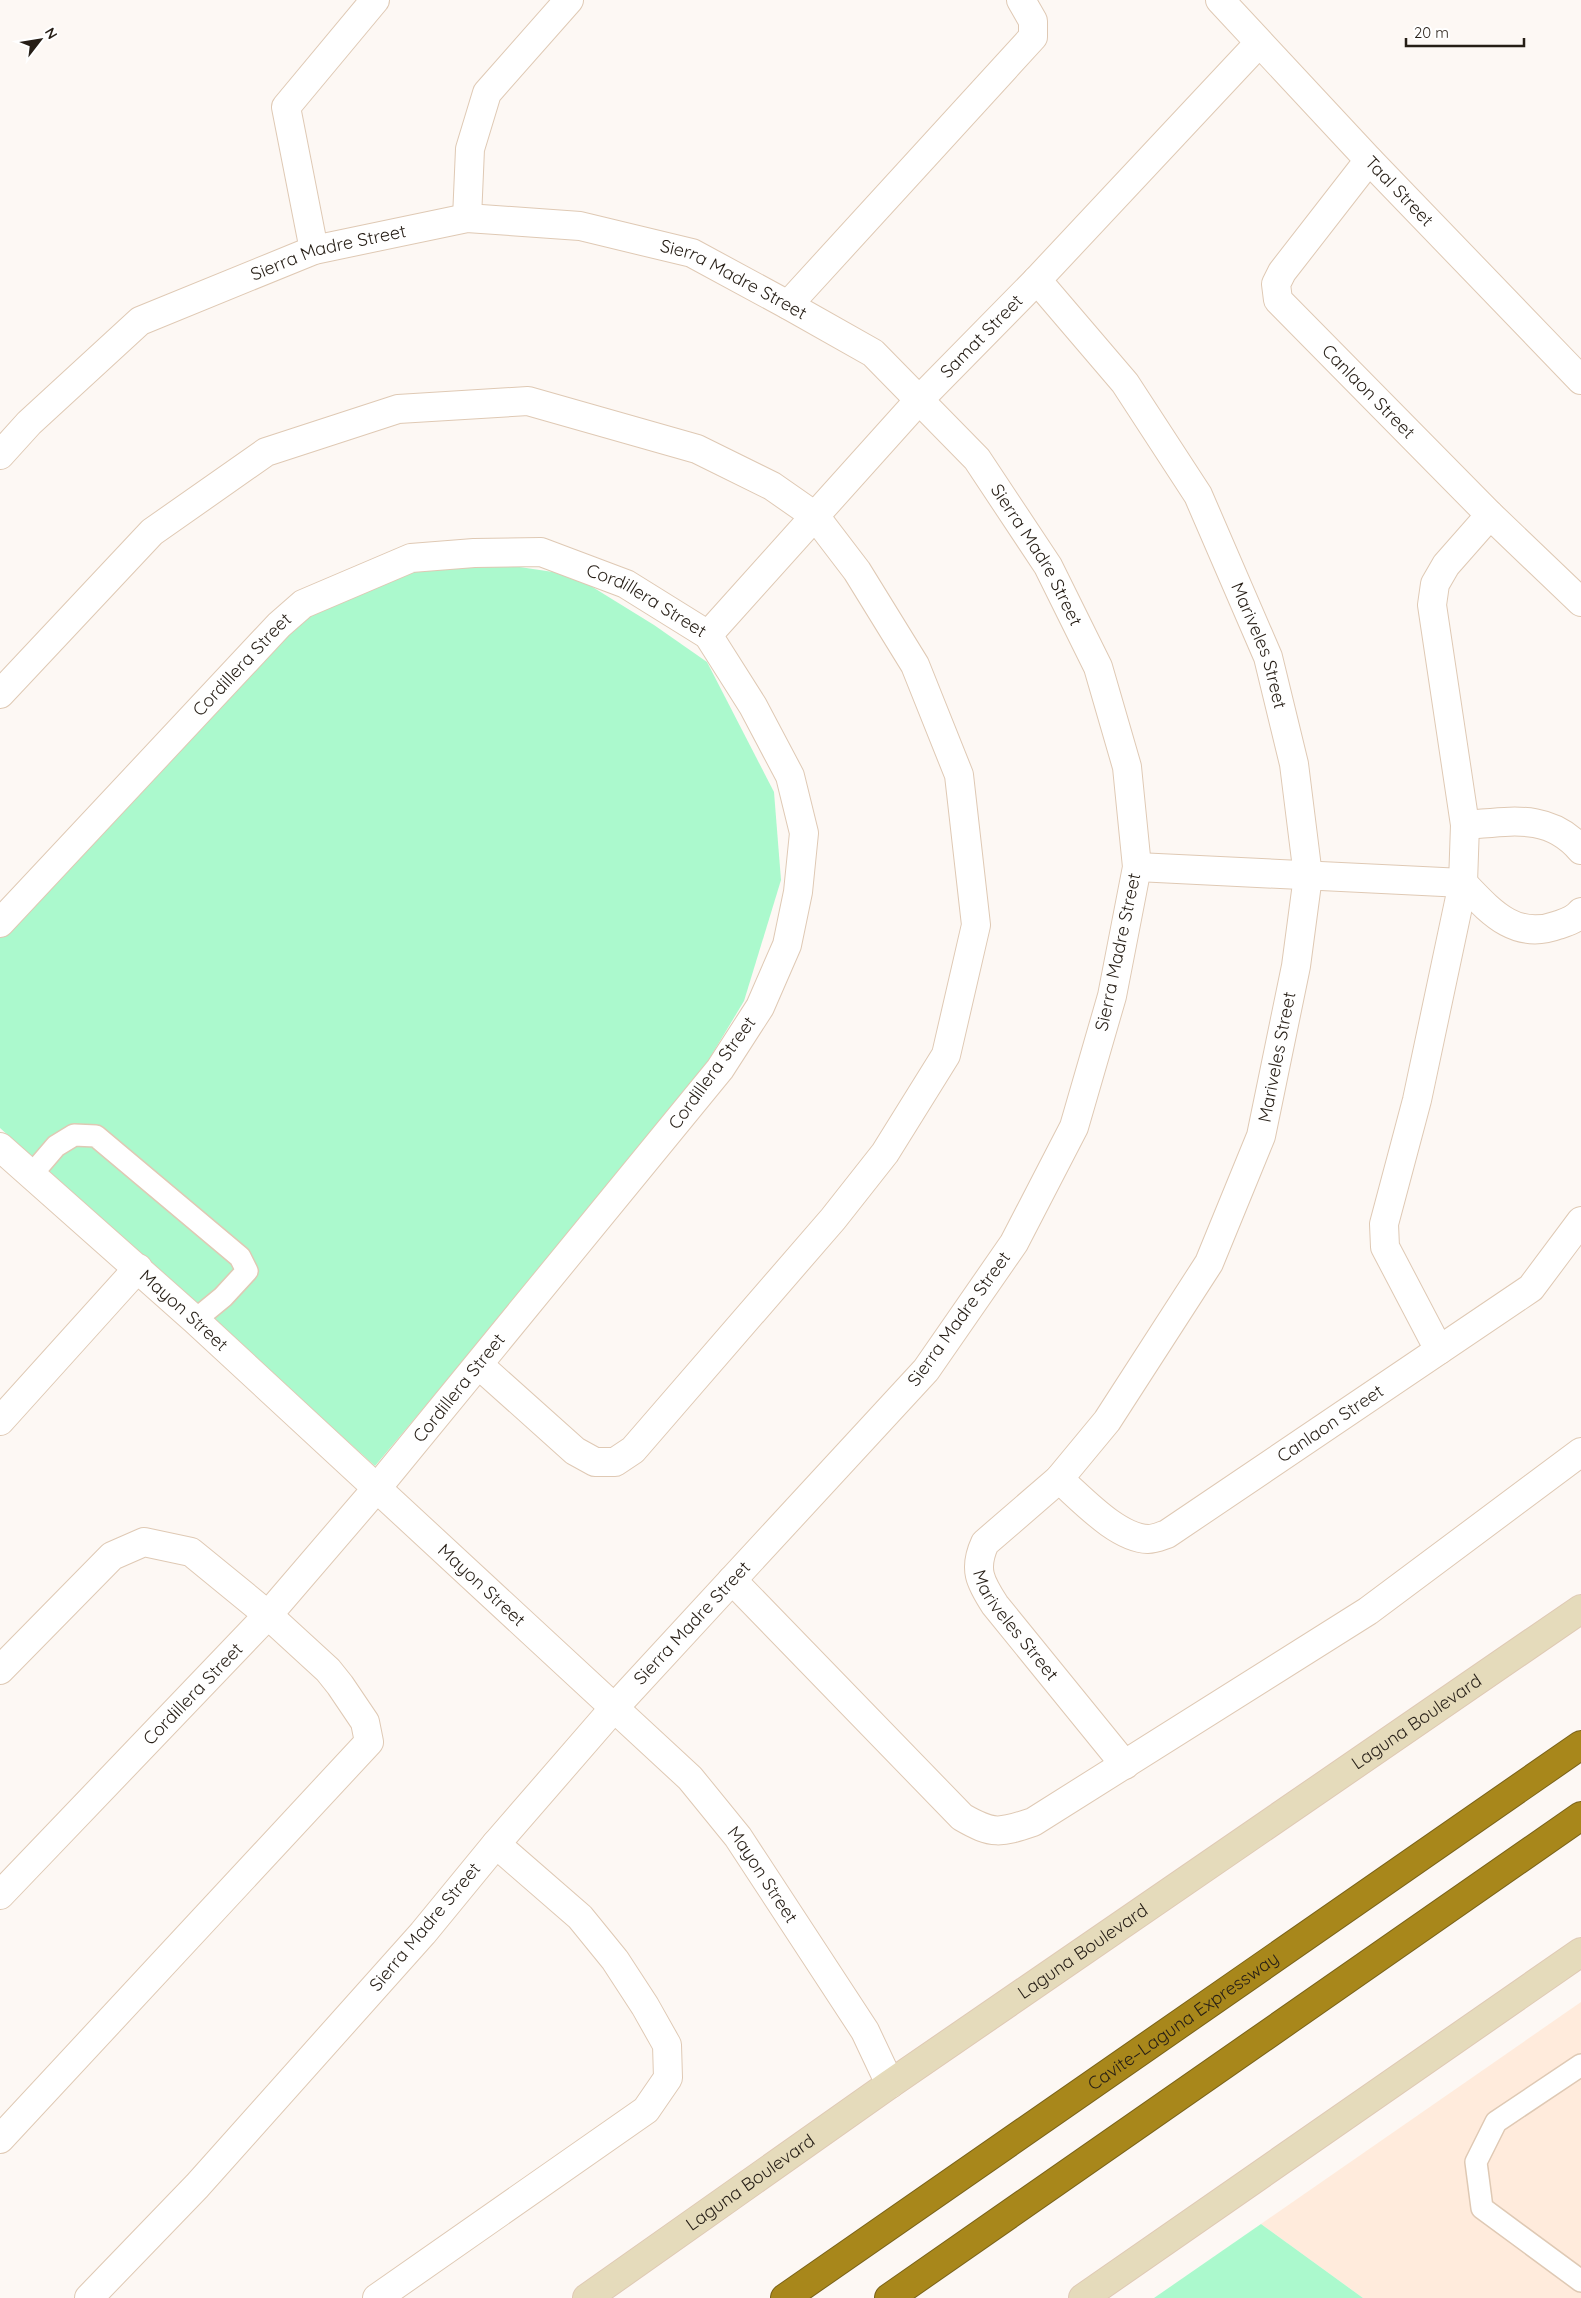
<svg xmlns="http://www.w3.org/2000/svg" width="1581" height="2298" viewBox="0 0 1581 2298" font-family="Quicksand,sans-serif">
  <rect width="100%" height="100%" fill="#fdf8f4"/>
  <polygon fill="#ffebdc" points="1581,2002 1581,2298 1363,2298 1261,2224"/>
  <g fill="#abf9cd">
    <polygon points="479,561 573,575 654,625 707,662 774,792 781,880 744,1001 693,1086 375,1466 0,1128 0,936 304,614 411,567"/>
    <polygon points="1261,2224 1363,2298 1154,2298"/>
  </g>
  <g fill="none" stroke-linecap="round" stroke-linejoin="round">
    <g stroke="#dfc9b4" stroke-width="24">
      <g id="service">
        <polyline points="32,1174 56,1146 74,1135 96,1136 240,1257 247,1271 223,1297 195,1320"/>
        <polyline points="1581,2065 1496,2122 1476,2162 1482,2208 1581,2281"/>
      </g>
    </g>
    <g stroke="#dfc9b4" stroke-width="30">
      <g id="minor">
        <path id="s1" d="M1220 0 1369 160 1581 380"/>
        <path id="s2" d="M1369 160 1282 272 1276 284 1278 300 1490 515 1581 602"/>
        <polyline points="467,218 470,149 487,93 569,0"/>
        <polyline points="314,250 286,107 375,0"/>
        <path id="s3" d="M1037 280 1125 383 1198 495 1268 657 1294 764 1308 876 1296 966 1261 1136 1209 1263 1107 1421 1059 1479 985 1543C973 1569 980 1582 995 1605L1125 1765"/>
        <polyline points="788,305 1033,37 1033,21 1021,0"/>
        <path id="s4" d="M0 455 29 423 140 321 314 250 467 218 580 226 692 253 788 305 873 353 977 459 1048 566 1098 667 1127 767 1137 867 1112 996 1074 1127 1014 1243 926 1370 614 1708 496 1844 423 1933 197 2186 89 2298"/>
        <path id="s5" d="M708 635 920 399 1037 280 1259 43"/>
        <polyline points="0,694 152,532 266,452 398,409 528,401 697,449 772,486 815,516 857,571 915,665 959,775 976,925 946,1055 885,1153 833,1219 633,1450 615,1462 595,1462 575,1451 479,1365"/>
        <path d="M1465 825C1509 822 1549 812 1581 850"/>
        <path d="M1137 867 1463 883C1490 911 1515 941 1558 925 1567 922 1575 920 1581 912"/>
        <path id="s6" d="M0 923 279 625 303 604 411 558 474 553 541 552 626 584 708 635 753 706 790 776 804 833 798 892 787 945 760 1007 720 1069 377 1488 268 1615 0 1895"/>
        <path id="s7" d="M0 1147 195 1320 690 1778 738 1837 865 2031 890 2084"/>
        <polyline points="1439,1350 1385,1247 1384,1224 1417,1100 1463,883 1465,825 1432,605 1435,584 1446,565 1490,515"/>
        <polyline points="0,1421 138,1268"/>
        <path id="s8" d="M1059 1479C1082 1499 1117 1538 1148 1539 1155 1539 1161 1536 1167 1534L1531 1288 1581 1221"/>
        <path d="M732 1580 962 1817C993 1835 1000 1833 1033 1822L1368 1611 1581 1452"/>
        <polyline points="0,1670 112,1556 144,1542 191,1552 268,1615 328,1670 340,1685 365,1722 369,1742 0,2139"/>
        <polyline points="377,2298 646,2110 668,2078 667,2045 645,2006 615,1960 580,1917 496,1844"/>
      </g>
    </g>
    <g stroke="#dfc9b4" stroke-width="30">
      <g id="secondary">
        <path id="s9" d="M587 2298 890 2084 1581 1609"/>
        <polyline points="1083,2298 1581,1952"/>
      </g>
    </g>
    <g stroke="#7a6219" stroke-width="30">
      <g id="motorway">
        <path id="s10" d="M785 2298 1581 1745"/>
        <polyline points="889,2298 1581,1816"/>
      </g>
    </g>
    <use href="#service" stroke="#fff" stroke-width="21"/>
    <use href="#minor" stroke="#fff" stroke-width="28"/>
    <use href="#secondary" stroke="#e5dbbb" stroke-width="28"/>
    <use href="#motorway" stroke="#a8871b" stroke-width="28"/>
  </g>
  <g text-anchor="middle" stroke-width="4" stroke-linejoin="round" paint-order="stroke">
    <g font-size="18" fill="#261e16" stroke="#fff">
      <text dy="6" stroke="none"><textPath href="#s1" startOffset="262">Taal Street</textPath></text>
      <text dy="6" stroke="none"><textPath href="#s4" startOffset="395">Sierra Madre Street</textPath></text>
      <text dy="6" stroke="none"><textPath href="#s4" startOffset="815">Sierra Madre Street</textPath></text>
      <text dy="6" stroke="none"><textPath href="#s5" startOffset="405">Samat Street</textPath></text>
      <text dy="6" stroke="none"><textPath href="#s2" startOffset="300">Canlaon Street</textPath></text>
      <text dy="6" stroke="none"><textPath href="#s4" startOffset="1235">Sierra Madre Street</textPath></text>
      <text dy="6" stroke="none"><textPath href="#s6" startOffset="804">Cordillera Street</textPath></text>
      <text dy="6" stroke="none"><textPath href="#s3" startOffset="432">Mariveles Street</textPath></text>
      <text dy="6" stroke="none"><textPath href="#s6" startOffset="354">Cordillera Street</textPath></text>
      <text transform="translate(1118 952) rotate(-78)" y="6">Sierra Madre Street</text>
      <text transform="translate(1277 1057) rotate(-79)" y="6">Mariveles Street</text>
      <text transform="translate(712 1073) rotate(-54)" y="6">Cordillera Street</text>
      <text dy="6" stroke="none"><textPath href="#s7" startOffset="246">Mayon Street</textPath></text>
      <text transform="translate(959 1319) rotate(-54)" y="6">Sierra Madre Street</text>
      <text transform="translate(459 1388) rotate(-51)" y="6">Cordillera Street</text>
      <text dy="6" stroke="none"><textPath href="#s8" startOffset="326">Canlaon Street</textPath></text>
      <text dy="6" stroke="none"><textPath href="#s7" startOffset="651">Mayon Street</textPath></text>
      <text transform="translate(692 1623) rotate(-47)" y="6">Sierra Madre Street</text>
      <text dy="6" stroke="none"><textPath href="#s3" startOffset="1526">Mariveles Street</textPath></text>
      <text transform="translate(193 1694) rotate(-46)" y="6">Cordillera Street</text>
      <text dy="6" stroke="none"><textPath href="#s9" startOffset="1010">Laguna Boulevard</textPath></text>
      <text dy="6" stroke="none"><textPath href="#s7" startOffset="1056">Mayon Street</textPath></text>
      <text transform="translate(425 1927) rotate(-50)" y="6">Sierra Madre Street</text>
      <text dy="6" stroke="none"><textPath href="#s9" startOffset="605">Laguna Boulevard</textPath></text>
      <text dy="6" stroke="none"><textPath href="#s10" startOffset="485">Cavite–Laguna Expressway</textPath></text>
      <text dy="6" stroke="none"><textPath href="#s9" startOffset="200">Laguna Boulevard</textPath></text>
    </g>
  </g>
  <g transform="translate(40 40) rotate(59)" stroke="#ffffff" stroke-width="4" paint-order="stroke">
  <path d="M0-4L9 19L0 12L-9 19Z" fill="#261e16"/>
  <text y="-8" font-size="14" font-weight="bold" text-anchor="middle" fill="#261e16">N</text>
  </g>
  <path d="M1406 38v8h118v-8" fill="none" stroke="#261e16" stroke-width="2.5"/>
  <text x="1414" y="38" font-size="15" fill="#261e16" stroke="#ffffff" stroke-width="4" paint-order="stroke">20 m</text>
</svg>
